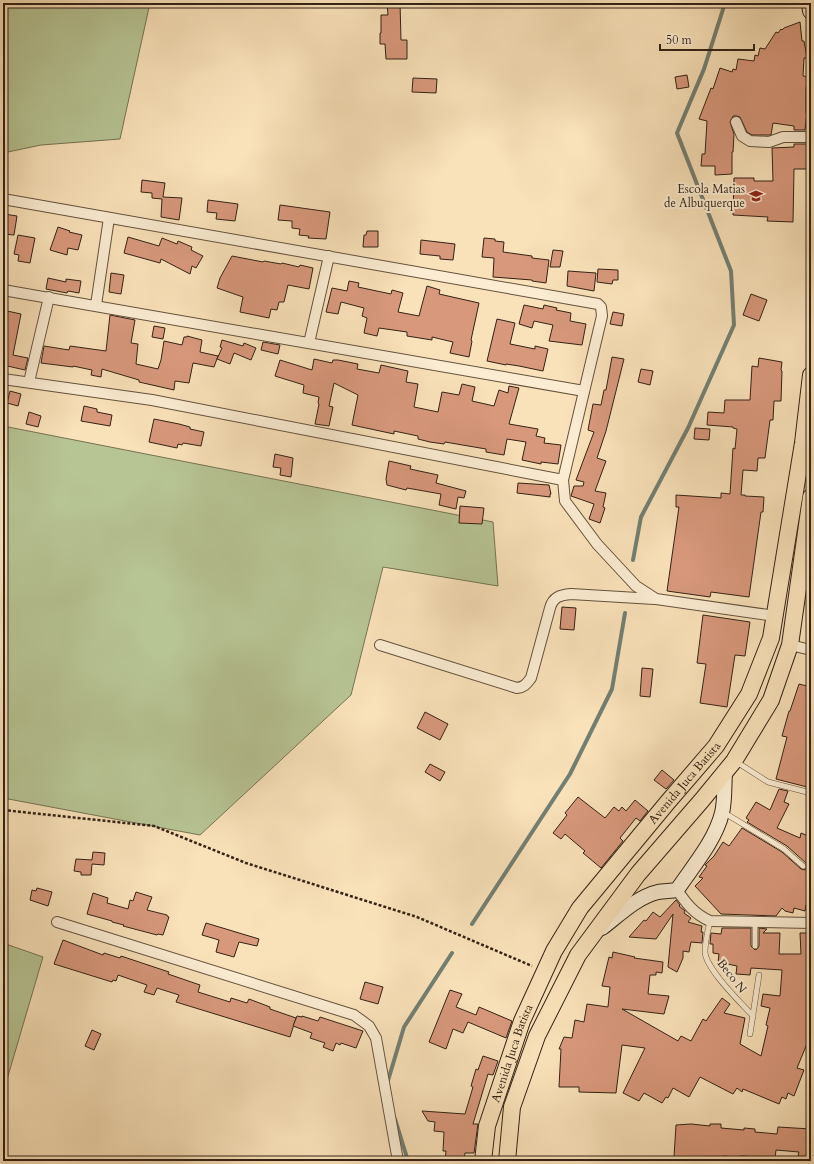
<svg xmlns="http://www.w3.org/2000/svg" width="814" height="1164" viewBox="0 0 814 1164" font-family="Cardo,serif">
  <rect width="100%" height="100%" fill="#f9e1b9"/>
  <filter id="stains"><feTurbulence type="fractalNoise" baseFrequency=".005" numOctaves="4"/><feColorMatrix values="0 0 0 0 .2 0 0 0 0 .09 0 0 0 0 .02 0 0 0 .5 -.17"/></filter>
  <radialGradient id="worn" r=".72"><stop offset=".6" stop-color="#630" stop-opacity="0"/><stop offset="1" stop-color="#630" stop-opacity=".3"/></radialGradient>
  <g fill="#b7c494" stroke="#757354">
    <polygon points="3,3 150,3 120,139 41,145 3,153"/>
    <polygon points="3,426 493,522 498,586 383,567 351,695 200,835 3,798"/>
    <polygon points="3,943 43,957 3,1093"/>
  </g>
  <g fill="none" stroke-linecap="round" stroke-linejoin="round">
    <g stroke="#737f73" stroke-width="4">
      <polyline points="633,560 641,517 688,428 734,325 731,271 677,133 704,69 725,3"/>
      <polyline points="472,924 570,774 612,689 625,613"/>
      <polyline points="387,1084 404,1027 452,953"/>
      <polyline points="395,1119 408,1161"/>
    </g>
  </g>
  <g fill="#d8987c" stroke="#332214">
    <polygon points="387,3 400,3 401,40 407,40 407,59 386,59 385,44 380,44 380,33 381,33 381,15 388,15"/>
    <polygon points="800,22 802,41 804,41 807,58 804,58 803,76 810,77 809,87 806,87 806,113 807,113 805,130 794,130 794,126 773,123 771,135 752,135 747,132 740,117 737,116 733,116 730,122 734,134 733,152 732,152 732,174 715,175 715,166 701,166 702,154 705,154 707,121 699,119 711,88 713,89 720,68 732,72 733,69 736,70 738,59 754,61 755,55 758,56 760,48 765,49 776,32 778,33 781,29 782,30 784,28"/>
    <polygon points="687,75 689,87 677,89 675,77"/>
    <polygon points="413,78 437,79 436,93 412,92"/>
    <polygon points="794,144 809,144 809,147 811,147 811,169 794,169 793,222 767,221 768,217 733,215 734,178 754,178 754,181 773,181 772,148 794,147"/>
    <polygon points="142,180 165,183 163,197 182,198 179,220 161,217 162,199 152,198 152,193 141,192"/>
    <polygon points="208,200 238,204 235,221 216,219 217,213 207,212"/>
    <polygon points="280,205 330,212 326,239 308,238 309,236 299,235 300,229 292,228 292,221 278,220"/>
    <polygon points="4,214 17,216 14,235 3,234"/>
    <polygon points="58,227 70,231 69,232 82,235 78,250 68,248 67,255 50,250"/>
    <polygon points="367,231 378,231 378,247 363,247 364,235 366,235"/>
    <polygon points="18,235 35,238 30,263 18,261 19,255 14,254"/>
    <polygon points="128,237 159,246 162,238 177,244 178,241 192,247 191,250 203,256 196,268 192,266 190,274 161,259 160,263 124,253"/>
    <polygon points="484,238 495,239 495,241 504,242 503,252 532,256 532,258 549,260 546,283 532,281 532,280 493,277 494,258 482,257"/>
    <polygon points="421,240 455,244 453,260 440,259 440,256 420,254"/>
    <polygon points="553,250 563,251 560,267 550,267"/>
    <polygon points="232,256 263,262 264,261 281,264 282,263 299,267 300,265 313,268 309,289 288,285 284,302 279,302 277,310 271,309 269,318 240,312 243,297 217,288 220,278"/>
    <polygon points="598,269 618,270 618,280 613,280 612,284 597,282"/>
    <polygon points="568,271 596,273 594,291 567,286"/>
    <polygon points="111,273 124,275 121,294 109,292"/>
    <polygon points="48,278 66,282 66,279 81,281 79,293 68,291 67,293 46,289"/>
    <polygon points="349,281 359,283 358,287 391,294 392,290 403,293 398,312 419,316 427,286 440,290 439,294 479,303 471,340 472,341 469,357 450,353 453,342 432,337 432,340 407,336 407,332 379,328 377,336 364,333 367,318 362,316 364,308 341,302 338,314 326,312 332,288 347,291"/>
    <polygon points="751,294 767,300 759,321 743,315"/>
    <polygon points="524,305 543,309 544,305 557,308 556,310 571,313 570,321 586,324 582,345 549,341 553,325 534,321 532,328 519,324"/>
    <polygon points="7,311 21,314 13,355 28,358 25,370 3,365 3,327"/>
    <polygon points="613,312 624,314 622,326 610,324"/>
    <polygon points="110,315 135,320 131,343 138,344 136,364 158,369 161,360 164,341 182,345 184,337 187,337 187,336 202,340 200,352 218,356 214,367 193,363 189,383 175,381 174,390 139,382 139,380 102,369 101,377 91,375 92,370 73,366 73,367 41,363 44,346 69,350 70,346 106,351"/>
    <polygon points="497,319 515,323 510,344 535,349 535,346 548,349 543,371 519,366 506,364 506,365 487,361"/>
    <polygon points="154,326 165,328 163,339 152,337"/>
    <polygon points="222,340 243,346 244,343 256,348 251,360 234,353 230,364 217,359 222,348 220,347"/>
    <polygon points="263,342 280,345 278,354 261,350"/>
    <polygon points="612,357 624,359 606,431 597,458 606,461 595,491 606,493 603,507 605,508 600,523 589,519 594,504 571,496 574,486 583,486 584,482 576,480 594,432 588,430 593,404 601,405 604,390 606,390"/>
    <polygon points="759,358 782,362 781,370 782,371 781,401 774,401 773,420 770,420 765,458 758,458 757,471 743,470 741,495 745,495 745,496 764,497 763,512 761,512 749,597 711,592 710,597 667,591 679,507 676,507 676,495 721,498 721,493 730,494 733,448 735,449 737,429 733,428 733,427 707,425 708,412 724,413 725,400 750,400 752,366 758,367"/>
    <polygon points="314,359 332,363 333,360 338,360 358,364 357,369 379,373 381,365 408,371 406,382 418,384 414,407 438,412 442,392 459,395 462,384 475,387 472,401 494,406 499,390 508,393 509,386 519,388 509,424 538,429 536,436 545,438 544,443 561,445 558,464 541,462 541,464 522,460 526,442 507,439 504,455 486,452 486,449 445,442 444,444 430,442 418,439 418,436 394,431 394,434 352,425 358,395 334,383 329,406 333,407 329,426 315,424 319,404 318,403 319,397 303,393 304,385 275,376 280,360 312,370"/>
    <polygon points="641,369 653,371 650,385 638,382"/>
    <polygon points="10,391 21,394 18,406 7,403"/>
    <polygon points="84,406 97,409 97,412 112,415 110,426 81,421"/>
    <polygon points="29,412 41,416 38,427 26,424"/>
    <polygon points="154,419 179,424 190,427 190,429 204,432 201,446 183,443 182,445 178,444 177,448 149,442"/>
    <polygon points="695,428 710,429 709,440 694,439"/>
    <polygon points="275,454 293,458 291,477 280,475 281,468 273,467"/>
    <polygon points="389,461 411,466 410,469 438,475 436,483 466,491 464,498 458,497 456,509 439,505 441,494 407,488 406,490 387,485 386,479"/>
    <polygon points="518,483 549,485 551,494 550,494 550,497 517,493"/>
    <polygon points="460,506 484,508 482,524 459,523"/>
    <polygon points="562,607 576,608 574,630 560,629"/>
    <polygon points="703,615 750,622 745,656 735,655 727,707 700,703 706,664 697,663"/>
    <polygon points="642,668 653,669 650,697 640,696"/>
    <polygon points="799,684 811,687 811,753 808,763 811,764 811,788 776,779 787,737 782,736 789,711 790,711"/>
    <polygon points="425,712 448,724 440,740 417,728"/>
    <polygon points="430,764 445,772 440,781 425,772"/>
    <polygon points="662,770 674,780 666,789 654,780"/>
    <polygon points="779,789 788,791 784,802 789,804 777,828 800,838 801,833 811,837 811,846 807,858 811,858 811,906 806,905 805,911 794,908 793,913 785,911 782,908 776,916 721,914 695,886 703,878 699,877 707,866 705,865 714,856 723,842 729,846 742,828 782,852 801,869 805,870 807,867 806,863 787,846 747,822 749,820 746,818 756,802 770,810"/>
    <polygon points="578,797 605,818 614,807 619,811 622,807 626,811 635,800 648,811 640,821 636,818 620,838 623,841 601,868 583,853 585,851 565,834 561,839 553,833 567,815 565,813"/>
    <polygon points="93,852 105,853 104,865 92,864 91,875 81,875 81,872 74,871 76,859 92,860"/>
    <polygon points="37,888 52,892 48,906 30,900 32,890 36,891"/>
    <polygon points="136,892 152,897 147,910 167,915 167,916 169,917 163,935 158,934 157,935 123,926 124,925 112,922 112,921 87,914 93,893 108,898 107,903 128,909 130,900 133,901"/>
    <polygon points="676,900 680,905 679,906 685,911 684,913 691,918 688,922 702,926 701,932 703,932 702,943 691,942 689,952 683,951 683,958 677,972 668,967 673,914 656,939 629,937 644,920 646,921 653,912 660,917"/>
    <polygon points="206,923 259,939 257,946 239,942 234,957 216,952 219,940 202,935"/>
    <polygon points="722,928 751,928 751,946 755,950 757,949 759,946 759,928 767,929 763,933 780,933 779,954 801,954 800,933 811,933 811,1034 797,1068 804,1070 794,1096 788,1093 786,1099 782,1097 779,1104 743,1089 742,1092 737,1088 733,1094 700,1077 689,1097 673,1088 668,1098 666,1097 662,1103 644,1093 639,1101 623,1093 645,1048 622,1045 616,1093 579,1092 579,1087 559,1087 561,1049 559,1049 564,1037 572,1038 575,1020 584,1022 587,1004 608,1007 610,987 602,986 609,957 612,958 613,952 635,957 634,958 663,962 662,973 656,972 656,975 650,975 648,994 669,996 664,1014 622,1009 678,1041 681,1036 691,1041 703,1019 706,1021 722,998 730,1004 724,1013 745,1018 740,1044 761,1056 768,1026 766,1025 770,1008 761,1006 763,994 780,996 782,970 751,968 750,975 736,974 737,966 718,962 719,954 713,953 713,944 710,944 711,933 721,934"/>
    <polygon points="63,940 103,955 104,953 120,958 121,956 169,972 168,974 200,985 198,992 230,1002 231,998 247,1003 249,999 270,1007 270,1009 296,1018 290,1037 176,1002 179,995 157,988 154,995 144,992 147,985 118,975 116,981 113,980 112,982 54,964"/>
    <polygon points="365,982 383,987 378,1004 360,999"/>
    <polygon points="450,990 462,994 456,1007 476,1015 479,1007 512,1021 506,1038 468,1022 463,1033 453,1029 446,1049 429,1042"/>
    <polygon points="297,1016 302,1017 302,1016 318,1021 320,1017 363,1031 356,1048 341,1043 340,1045 336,1043 333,1051 323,1047 325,1043 310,1038 312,1033 293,1026"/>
    <polygon points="92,1030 101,1034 94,1050 85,1046"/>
    <polygon points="483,1056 498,1061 493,1075 488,1074 473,1124 478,1124 474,1153 465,1153 464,1161 445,1161 446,1151 443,1151 444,1132 434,1131 435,1122 428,1121 422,1111 465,1114 473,1087 471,1086 476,1069 478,1070"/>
    <polygon points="691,1124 710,1126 710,1124 721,1124 721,1128 744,1130 744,1128 755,1129 755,1132 777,1134 778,1127 811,1129 811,1158 798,1156 799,1152 776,1150 775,1158 742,1156 735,1157 724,1156 719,1158 674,1157 676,1125"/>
  </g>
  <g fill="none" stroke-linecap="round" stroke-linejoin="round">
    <g stroke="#64523d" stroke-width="6">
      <g id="lane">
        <polyline points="735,761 768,782 811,793"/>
        <polyline points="723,812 784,849 803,866"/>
        <path d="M710 921C708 930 705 942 705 952 706 969 741 1003 753 1016"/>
        <polyline points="755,946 755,922"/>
        <polyline points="750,1034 759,975"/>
      </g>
    </g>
    <g stroke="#64523d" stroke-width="12">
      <g id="street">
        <polyline points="736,122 742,136 750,141 769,142 783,137 811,137"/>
        <polyline points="3,199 598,304 601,307 602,316 563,480 565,501 597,544 636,586 656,599 775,616"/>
        <polyline points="3,290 584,391"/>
        <polyline points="96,305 109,218"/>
        <polyline points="309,343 329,256"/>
        <polyline points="3,379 152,400 563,480"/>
        <polyline points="29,382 49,297"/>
        <path d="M380 645 517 688C525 687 527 683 531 678L550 608C553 597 560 595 571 594L654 599"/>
        <polyline points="790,645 811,650"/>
        <path d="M677 890C686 903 694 914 710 921L811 923"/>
        <polyline points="57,922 354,1015 369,1026 376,1038 398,1161"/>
      </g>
    </g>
    <g stroke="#332214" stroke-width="16">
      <path id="secondary" d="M602 928C619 915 637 897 658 892 664 891 671 891 677 890 693 866 715 841 722 813 725 801 724 785 725 773"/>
    </g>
    <g stroke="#332214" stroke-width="18">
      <g id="primary">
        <polyline points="810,3 811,11"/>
        <path id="s1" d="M483 1161 487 1126 522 1021 554 951 580 908 667 803 716 746 749 694 771 638 803 443 811 375"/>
        <polyline points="507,1161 512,1107 537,1036 578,955 638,874 702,800 734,761 771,700 790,645 811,497"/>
      </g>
    </g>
    <polyline stroke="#332214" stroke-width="2.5" stroke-dasharray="3 2" stroke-linecap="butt" points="3,810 154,826 246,863 417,917 532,966"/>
    <use href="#lane" stroke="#fbecd2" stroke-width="5"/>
    <use href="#street" stroke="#fbecd2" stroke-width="10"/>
    <use href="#secondary" stroke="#fbecd2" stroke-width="14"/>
    <use href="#primary" stroke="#f9e1b9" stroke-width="16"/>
  </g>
  <defs>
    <g id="school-bare" transform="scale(1.08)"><path d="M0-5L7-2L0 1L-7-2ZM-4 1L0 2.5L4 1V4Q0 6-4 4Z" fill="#8f2418" stroke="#fbecd2" stroke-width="2.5" paint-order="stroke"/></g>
  </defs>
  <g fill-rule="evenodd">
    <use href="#school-bare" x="756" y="196"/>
  </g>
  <g text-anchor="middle" stroke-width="4" stroke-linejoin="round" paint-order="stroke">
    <g font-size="12" fill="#332214" stroke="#fbecd2" text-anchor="end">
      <text x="745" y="193">Escola Matias<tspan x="745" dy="14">de Albuquerque</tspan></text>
    </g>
    <g font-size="12" fill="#332214" stroke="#fbecd2">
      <text dy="4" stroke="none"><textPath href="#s1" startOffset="436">Avenida Juca Batista</textPath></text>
      <text transform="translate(732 976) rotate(52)" y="4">Beco N</text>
      <text dy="4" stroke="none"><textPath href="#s1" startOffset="112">Avenida Juca Batista</textPath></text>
    </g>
  </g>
  <rect width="814" height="1164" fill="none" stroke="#f9e1b9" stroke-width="16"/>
  <rect x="4" y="4" width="806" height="1156" fill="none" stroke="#332214" stroke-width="2"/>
  <rect x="8" y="8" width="798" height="1148" fill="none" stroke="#332214"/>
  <path d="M660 44v6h94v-6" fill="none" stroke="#332214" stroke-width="2"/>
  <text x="666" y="44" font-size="12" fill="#332214" stroke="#fbecd2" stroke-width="3" paint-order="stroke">50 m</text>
  <rect width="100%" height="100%" filter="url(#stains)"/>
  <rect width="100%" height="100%" fill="url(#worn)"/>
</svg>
